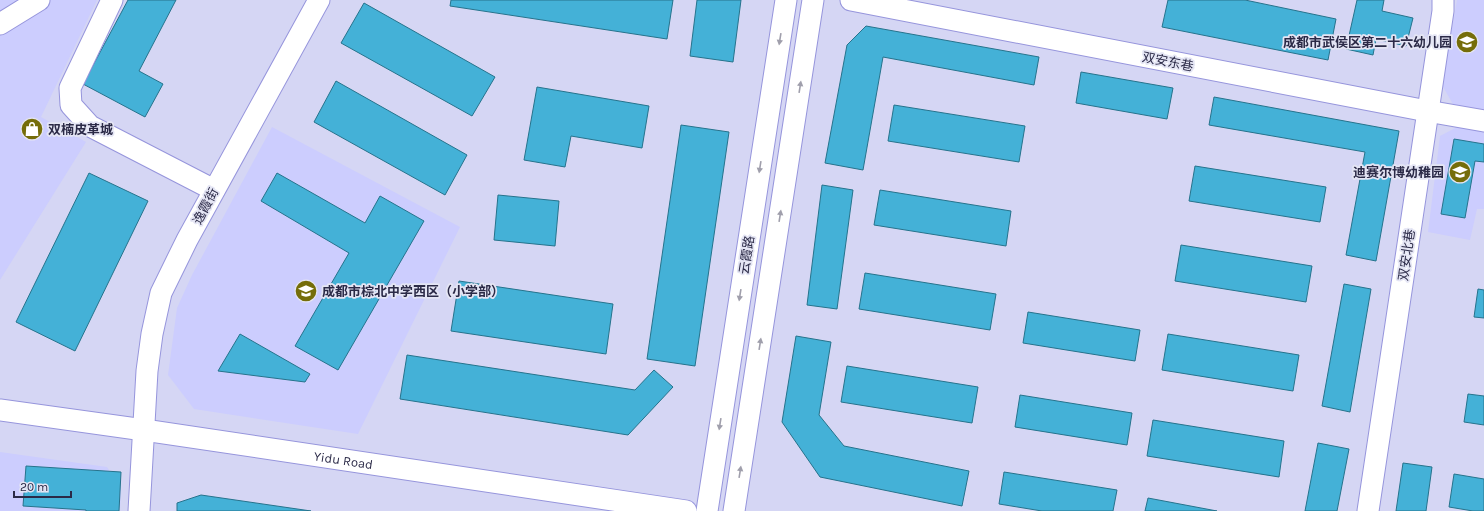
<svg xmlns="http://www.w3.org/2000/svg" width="1484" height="511" viewBox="0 0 1484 511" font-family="Karla,'Noto Sans SC',sans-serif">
  <rect width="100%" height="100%" fill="#d5d6f4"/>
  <g fill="#cccdfe">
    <polygon points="0,0 97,0 41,117 86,142 0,280"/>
    <polygon points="1457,0 1484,0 1484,111 1454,106 1442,85"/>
    <polygon points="1459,126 1484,132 1484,209 1477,209 1470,240 1428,232 1440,136"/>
    <polygon points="272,127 460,227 358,434 194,409 168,375 177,308 192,275"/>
    <polygon points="0,452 107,467 121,489 120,511 0,511"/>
  </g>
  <g fill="#44b1d7" stroke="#26738c">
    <polygon points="128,0 176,0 139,71 163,84 145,117 83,84"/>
    <polygon points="451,0 673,0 667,39 450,6"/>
    <polygon points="697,0 741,0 733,62 690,56"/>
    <polygon points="1168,0 1245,0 1336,19 1328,60 1162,27"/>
    <polygon points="1357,0 1384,0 1382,11 1413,18 1406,46 1376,39 1373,55 1346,49"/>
    <polygon points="364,3 495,77 472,116 341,43"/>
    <polygon points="866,26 1039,57 1034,85 883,57 863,170 825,163 847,45"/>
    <polygon points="1081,72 1173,88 1167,119 1076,103"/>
    <polygon points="336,81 467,155 445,195 314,122"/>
    <polygon points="537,87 649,106 642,148 571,136 565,167 524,160"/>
    <polygon points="1214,97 1399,131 1376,261 1346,255 1365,152 1209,125"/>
    <polygon points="894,105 1025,126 1019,162 888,141"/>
    <polygon points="681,125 729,132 695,366 647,359"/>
    <polygon points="1454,139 1484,144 1484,162 1475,161 1465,218 1441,214"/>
    <polygon points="1195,166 1326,187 1320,222 1189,201"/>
    <polygon points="89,173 148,201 75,351 16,322"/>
    <polygon points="277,173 365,223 380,196 424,221 338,370 295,346 349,253 261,201"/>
    <polygon points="822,185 853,190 837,309 807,305"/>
    <polygon points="880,190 1011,211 1006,246 874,225"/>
    <polygon points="498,195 559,201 555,246 494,240"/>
    <polygon points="1181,245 1312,266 1306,302 1175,281"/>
    <polygon points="865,273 996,294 990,330 859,309"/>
    <polygon points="459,281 613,304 606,354 451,331"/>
    <polygon points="1344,284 1371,289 1350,412 1322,406"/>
    <polygon points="1478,289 1484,290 1484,318 1474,317"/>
    <polygon points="1028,312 1140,330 1135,361 1023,343"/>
    <polygon points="240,334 310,374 305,382 218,371"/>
    <polygon points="1168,334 1299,355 1293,391 1162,370"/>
    <polygon points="796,336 831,342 819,415 844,446 969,471 962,506 820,477 782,422"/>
    <polygon points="407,355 635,390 654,370 673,387 628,435 400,399"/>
    <polygon points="847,366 978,387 972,423 841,402"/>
    <polygon points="1468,394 1484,396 1484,425 1464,422"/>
    <polygon points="1020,395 1132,413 1127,445 1015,427"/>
    <polygon points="1153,420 1284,441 1279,477 1147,456"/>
    <polygon points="1318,443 1349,449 1337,511 1305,511"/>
    <polygon points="1403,463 1432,467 1426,511 1396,511"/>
    <polygon points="26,466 121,472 119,511 86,511 86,510 23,506"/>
    <polygon points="1004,472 1117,490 1113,511 1042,511 999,504"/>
    <polygon points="1454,474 1484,479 1484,511 1473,511 1449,507"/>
    <polygon points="201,495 311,511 177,511 177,503"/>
    <polygon points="1148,498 1217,511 1145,511"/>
  </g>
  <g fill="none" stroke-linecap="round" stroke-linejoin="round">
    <g stroke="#9695dc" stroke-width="23">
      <g id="minor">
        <polyline points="112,0 70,88 71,105 90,126 214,190"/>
        <polyline points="851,0 1427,111 1484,121"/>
        <polyline points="0,24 39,0"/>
        <path id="s1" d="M0 410 144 430 686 511"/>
        <polyline points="139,511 147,371 152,334 161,293 187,240 319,0"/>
        <polyline points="707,511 786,0"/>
        <polyline points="734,511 813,0"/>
        <polyline points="1368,511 1443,11 1443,0"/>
      </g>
    </g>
    <use href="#minor" stroke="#fff" stroke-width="21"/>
  </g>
  <defs><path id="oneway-solid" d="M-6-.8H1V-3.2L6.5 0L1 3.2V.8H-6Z"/></defs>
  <g fill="#a09fac">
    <use href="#oneway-solid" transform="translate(780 39) rotate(99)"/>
    <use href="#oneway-solid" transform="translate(800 87) rotate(-81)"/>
    <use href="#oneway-solid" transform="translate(760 167) rotate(99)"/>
    <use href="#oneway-solid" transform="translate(780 216) rotate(-81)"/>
    <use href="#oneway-solid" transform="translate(740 295) rotate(99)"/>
    <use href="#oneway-solid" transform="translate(760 344) rotate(-81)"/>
    <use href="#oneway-solid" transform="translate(720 424) rotate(99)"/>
    <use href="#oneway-solid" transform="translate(740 472) rotate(-81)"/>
  </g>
  <defs>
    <g id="school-disc" transform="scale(1.15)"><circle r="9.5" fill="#756d0a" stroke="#e4e5f4"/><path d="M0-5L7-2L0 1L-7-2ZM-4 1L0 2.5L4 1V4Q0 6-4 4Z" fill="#fff"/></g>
    <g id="shop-disc" transform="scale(1.15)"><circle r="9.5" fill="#756d0a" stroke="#e4e5f4"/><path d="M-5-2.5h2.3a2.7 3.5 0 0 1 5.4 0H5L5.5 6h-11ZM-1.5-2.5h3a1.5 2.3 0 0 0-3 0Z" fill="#fff"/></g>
  </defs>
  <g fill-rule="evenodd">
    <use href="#school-disc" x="1467" y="42"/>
    <use href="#shop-disc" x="32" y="129"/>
    <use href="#school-disc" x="1460" y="172"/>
    <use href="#school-disc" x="306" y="291"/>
  </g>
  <g text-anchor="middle" stroke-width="3.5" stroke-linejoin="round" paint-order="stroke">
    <g font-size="13" font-weight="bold" fill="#2b2a47" stroke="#e4e5f4" text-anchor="end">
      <text x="1452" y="47">成都市武侯区第二十六幼儿园</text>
      <text x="48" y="134" text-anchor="start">双楠皮革城</text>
      <text x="1444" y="177">迪赛尔博幼稚园</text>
      <text x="322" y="296" text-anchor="start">成都市棕北中学西区（小学部）</text>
    </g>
    <g font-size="13" fill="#2b2a47" stroke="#e4e5f4">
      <text transform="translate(1168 61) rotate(11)" y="5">双安东巷</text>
      <text transform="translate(205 206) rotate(-62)" y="5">逸霞街</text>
      <text transform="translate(746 255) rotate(-81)" y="5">云霞路</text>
      <text transform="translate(1406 255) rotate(-82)" y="5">双安北巷</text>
      <text dy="5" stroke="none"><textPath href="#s1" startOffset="347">Yidu Road</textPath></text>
    </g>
  </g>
  <path d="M14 491v6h57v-6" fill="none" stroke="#2b2a47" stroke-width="2"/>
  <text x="20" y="491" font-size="12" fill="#2b2a47" stroke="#e4e5f4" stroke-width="3" paint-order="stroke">20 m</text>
</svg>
